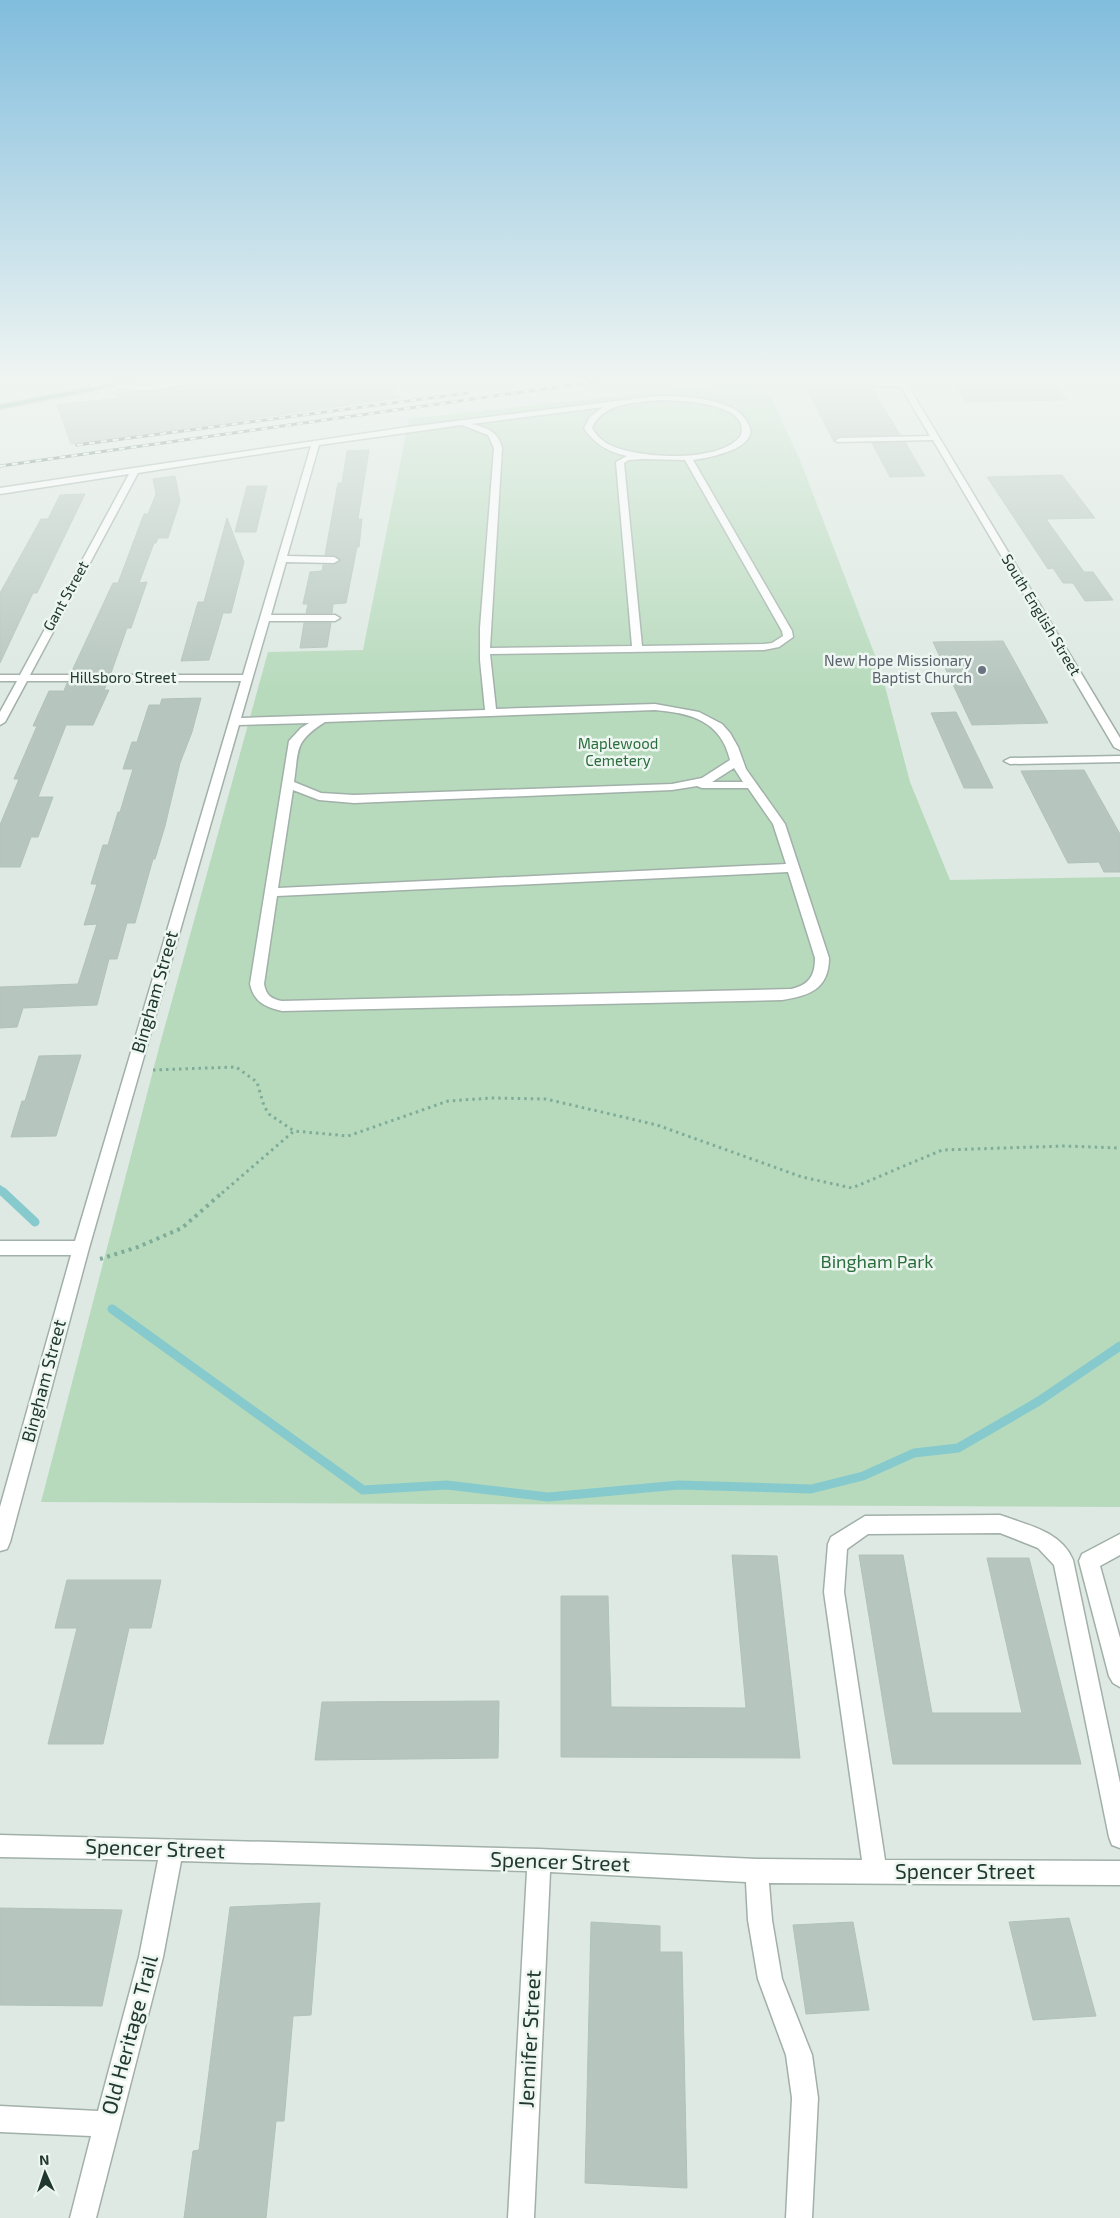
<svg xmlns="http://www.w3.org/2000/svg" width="1120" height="2218" viewBox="0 0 1120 2218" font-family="'Exo 2',sans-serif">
  <rect width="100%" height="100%" fill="#dee9e3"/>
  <polygon fill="#b7dabc" points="763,380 800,460 881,671 910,782 950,880 1120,877 1120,1507 41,1502 160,1044 268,652 363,650 409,419"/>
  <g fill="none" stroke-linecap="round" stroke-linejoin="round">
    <polyline stroke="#87cacd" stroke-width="7" points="0,1189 5,1193"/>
    <g stroke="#87cacd" stroke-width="9">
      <polyline points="3,1192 35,1222"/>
      <polyline points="112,1309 363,1490 447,1485 548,1497 679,1485 811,1489 863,1476 914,1453 958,1448 1039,1401 1120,1346"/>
    </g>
  </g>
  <g fill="#b6c6be" stroke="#b1c2b9">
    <polygon points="226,379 384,379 400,398 71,444 57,405 119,398 117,394 169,389"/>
    <polygon points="951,379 1050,380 1067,400 966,402"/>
    <polygon points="871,386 900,435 840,436 835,438 834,442 806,387"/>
    <polygon points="905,442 925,476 890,477 872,443"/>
    <polygon points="369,450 358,519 362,519 359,547 357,547 346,603 333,604 332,613 306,613 308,604 303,604 310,572 322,571 323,565 334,565 341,561 335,555 325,555 338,483 342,483 347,451"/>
    <polygon points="1062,475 1095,518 1046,519 1084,572 1093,572 1113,600 1085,601 1073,583 1063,583 1053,568 1048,569 987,477"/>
    <polygon points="175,476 180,501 168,538 158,538 156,543 154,543 139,583 147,582 131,628 127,628 111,673 71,673 113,583 118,583 144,514 148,514 156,494 153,479"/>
    <polygon points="247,486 267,486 256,532 235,532"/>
    <polygon points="85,494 37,593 33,593 0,663 0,593 41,519 48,519 60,495"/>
    <polygon points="227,518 244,562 231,613 223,613 209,660 181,661 198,602 204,602"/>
    <polygon points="304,623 331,623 327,647 300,648"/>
    <polygon points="1003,641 1017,666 1048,723 972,725 933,642"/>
    <polygon points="67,683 107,683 104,690 109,690 93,725 66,725 38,797 53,797 38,837 31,837 20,867 0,867 0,825 19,779 14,779 37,726 33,726 49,691 64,691"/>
    <polygon points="201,698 192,732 180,763 165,826 155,859 153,859 135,923 127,923 117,959 109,959 97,1005 23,1008 17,1027 0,1028 0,987 78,984 97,924 84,925 97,884 91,884 103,845 108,845 118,812 120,812 133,769 123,769 132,742 137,742 149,705 160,705 162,699"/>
    <polygon points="956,712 993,788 964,788 931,713"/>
    <polygon points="1084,770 1120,834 1120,872 1104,872 1099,862 1068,863 1021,771"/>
    <polygon points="81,1055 56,1136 11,1137 22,1101 25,1101 39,1056"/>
    <polygon points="732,1555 777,1556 800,1758 561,1757 561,1596 608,1596 611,1707 746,1708"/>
    <polygon points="859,1555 903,1555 932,1713 1022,1713 987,1558 1029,1558 1081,1764 893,1764"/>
    <polygon points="67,1580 161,1580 151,1628 129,1628 103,1744 48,1744 77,1628 55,1628"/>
    <polygon points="499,1701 498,1758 315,1760 322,1702"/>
    <polygon points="320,1903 311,2015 293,2016 284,2121 276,2121 266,2218 184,2218 193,2151 199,2150 230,1907"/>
    <polygon points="0,1908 122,1910 102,2006 0,2005"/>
    <polygon points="1069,1918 1096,2016 1033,2020 1009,1922"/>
    <polygon points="591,1922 660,1926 660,1952 682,1952 687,2188 585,2183"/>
    <polygon points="853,1922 869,2010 806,2014 793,1925"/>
  </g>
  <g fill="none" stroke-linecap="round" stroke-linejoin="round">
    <g stroke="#a1b0a9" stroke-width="3">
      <g id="minor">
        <polygon points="90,379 98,379 97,392 90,390"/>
        <path d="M183 379H198C183 388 128 395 112 385L116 383 145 386Z"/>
        <polygon points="853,379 898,382 897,379 904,379 1120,738 1120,750 1114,747 933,440 837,442 836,440 840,438 930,436 901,387 864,384"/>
        <path d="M657 396C681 396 707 397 730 407 737 410 743 415 747 422 765 448 707 458 693 460L792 631 793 637 779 647 764 650 490 654 496 709 655 704 699 712 722 724 730 733 738 747 746 769 785 824 829 958C829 989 809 996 782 1000L282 1011C265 1007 254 1002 250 984L289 741 301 728 309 723 239 725 89 1248 10 1542 7 1549 0 1551V1507L71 1255H0V1241H75L241 681H27L5 722 0 725V712L17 681H0V675H20L129 474 0 494V488L408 427ZM657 400C676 400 751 402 741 435 722 464 636 459 608 444 601 440 596 435 592 428 602 403 634 403 657 400ZM603 407 590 417 584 428C594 444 608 452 627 456L616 462 632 646 490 648 502 448C498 431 486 427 471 424ZM462 425 488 435 494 448 480 628V660L485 710 241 718 269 621H335L340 618 335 615H271L286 562 334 563 339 560 334 557 287 556 319 445ZM311 446 243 675H30L138 473ZM643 459 685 460 782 631 783 636 772 643 764 644 642 646 624 463 629 460ZM655 710C691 713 721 721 730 760L702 778 672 784 354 795 321 793 294 782C299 748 294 742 325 722ZM734 768 743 782H712ZM697 786 702 788H748L773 824 786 864 278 888 293 790 319 800 354 803 672 790ZM788 872 815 958C815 976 809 985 791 989L282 1001C271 999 266 995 264 984L277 896Z"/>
        <polygon points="1120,756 1120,762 1010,764 1004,761 1010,758"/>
        <path d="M1000 1515C1027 1525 1061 1531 1073 1560L1120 1783V1848L1112 1845 1109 1837 1054 1565 1038 1548 1000 1533 868 1534 847 1549 844 1592 885 1860 1120 1861V1885L769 1883 772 1920 782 1979 812 2055 818 2098 812 2218H786L792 2098 786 2055 758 1979 748 1920 746 1882 550 1872 534 2218H508L527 1871 181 1861 163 1957 96 2218H70L91 2136 0 2132V2106L98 2111 139 1957 158 1860 0 1857V1835L539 1849 757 1859 862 1860 824 1592 828 1544 831 1537 865 1516Z"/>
        <polygon points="1120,1534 1120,1555 1100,1566 1120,1638 1120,1687 1113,1683 1109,1676 1079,1561 1082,1554"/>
      </g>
    </g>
    <g stroke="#bcc3c1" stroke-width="3">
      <polygon id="major" points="133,379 149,379 0,409 0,405"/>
    </g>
    <g stroke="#7fac99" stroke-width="3" stroke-dasharray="2.5 4" stroke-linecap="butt">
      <polyline points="153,1070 236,1067 257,1082 264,1106 269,1114 294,1131"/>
      <polyline points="222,1193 294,1131 348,1136 448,1101 492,1098 546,1099 657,1125 802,1177 852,1188 942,1150 1065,1146 1120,1148"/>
    </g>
    <polyline stroke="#7fac99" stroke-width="4" stroke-dasharray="3 4.5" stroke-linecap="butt" points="100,1259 138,1247 182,1228 223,1192"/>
    <use href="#minor" fill="#fff" fill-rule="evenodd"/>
    <use href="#major" fill="#649d88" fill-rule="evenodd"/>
    <g stroke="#5a746a" stroke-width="3">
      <g id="rail">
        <polyline points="77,445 467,393"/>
        <polyline points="0,466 615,379"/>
      </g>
    </g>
    <use href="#rail" stroke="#eef6f1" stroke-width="2" stroke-dasharray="6" stroke-linecap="butt"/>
  </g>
  <linearGradient id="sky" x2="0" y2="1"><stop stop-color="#81bddd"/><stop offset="0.55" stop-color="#f0f5f2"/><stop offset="1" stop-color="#f0f5f2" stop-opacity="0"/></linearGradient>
  <rect width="1120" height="690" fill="url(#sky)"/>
  <circle fill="#6b7280" stroke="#eef6f1" stroke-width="2" cx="982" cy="670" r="5"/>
  <g text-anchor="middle" stroke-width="5" stroke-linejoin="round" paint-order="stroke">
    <g font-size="15" fill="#20382f" stroke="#eef6f1">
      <text transform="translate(66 596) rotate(-61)" y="5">Gant Street</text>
      <text transform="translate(1041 615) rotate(59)" y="5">South English Street</text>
      <text x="123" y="683">Hillsboro Street</text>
    </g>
    <g font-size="15" fill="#5b616d" stroke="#eef6f1" text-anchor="end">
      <text x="972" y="666">New Hope Missionary<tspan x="972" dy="17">Baptist Church</tspan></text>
    </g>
    <g font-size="15" fill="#2c6d3e" stroke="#eef6f1">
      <text x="618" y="749">Maplewood<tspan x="618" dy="17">Cemetery</tspan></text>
    </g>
    <g font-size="18" fill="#20382f" stroke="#eef6f1">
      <text transform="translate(155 992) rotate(-74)" y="6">Bingham Street</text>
      <text transform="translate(44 1381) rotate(-75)" y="6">Bingham Street</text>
    </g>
    <g font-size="18" fill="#2c6d3e" stroke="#eef6f1">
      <text x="877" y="1268">Bingham Park</text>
    </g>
    <g font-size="21" fill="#20382f" stroke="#eef6f1">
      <text transform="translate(155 1849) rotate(2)" y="7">Spencer Street</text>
      <text transform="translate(560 1862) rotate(2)" y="7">Spencer Street</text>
      <text x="965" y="1879">Spencer Street</text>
      <text transform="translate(130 2035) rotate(-75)" y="7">Old Heritage Trail</text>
      <text transform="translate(530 2039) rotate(-87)" y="7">Jennifer Street</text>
    </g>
  </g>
  <g transform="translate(45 2173) rotate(357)" stroke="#eef6f1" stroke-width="4" paint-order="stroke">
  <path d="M0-4L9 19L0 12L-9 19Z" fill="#20382f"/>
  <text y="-8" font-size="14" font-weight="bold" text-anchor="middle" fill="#20382f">N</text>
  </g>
</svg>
